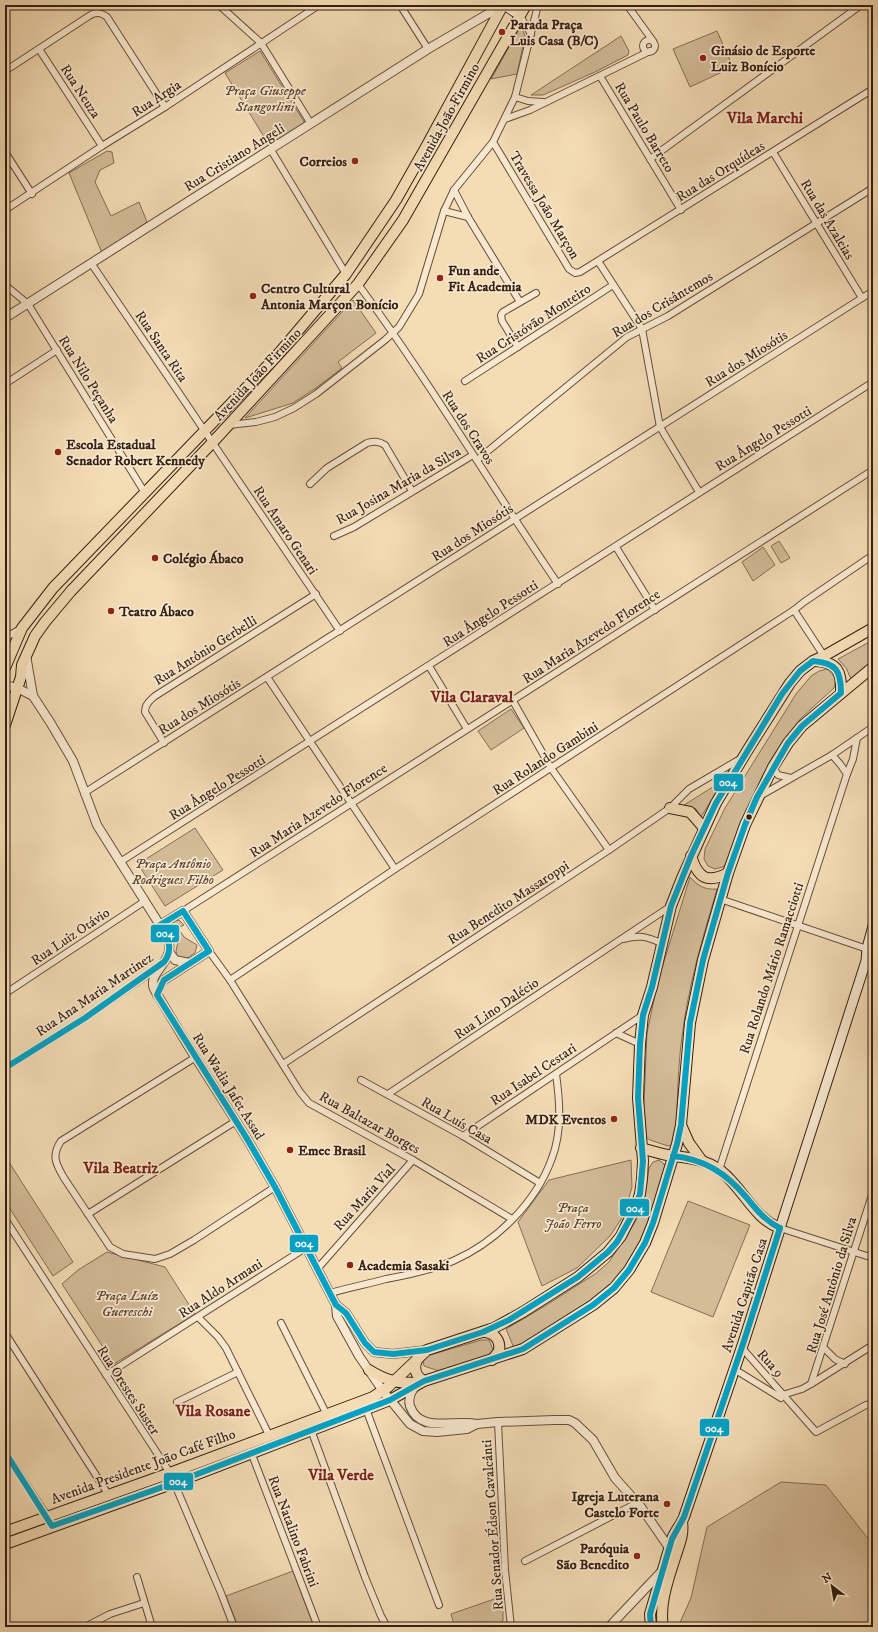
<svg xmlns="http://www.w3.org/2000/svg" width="878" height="1632" viewBox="0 0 878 1632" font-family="'IM FELL DW Pica',serif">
  <rect width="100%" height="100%" fill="#f4dcb5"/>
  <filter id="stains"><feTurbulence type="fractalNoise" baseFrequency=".005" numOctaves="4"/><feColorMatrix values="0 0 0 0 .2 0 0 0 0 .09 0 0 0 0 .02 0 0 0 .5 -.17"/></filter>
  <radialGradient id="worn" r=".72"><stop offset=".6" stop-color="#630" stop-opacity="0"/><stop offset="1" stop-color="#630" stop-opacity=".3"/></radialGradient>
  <g fill="#d4bc99" stroke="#846e56">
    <polygon points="521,26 525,36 517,74 491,79"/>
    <polygon points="717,31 733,67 690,87 673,49"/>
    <polygon points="621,36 629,51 628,55 595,72 543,95 531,95"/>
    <polygon points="260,51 305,123 269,145 225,73"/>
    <polygon points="107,151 112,152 114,163 100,170 95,182 111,216 139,202 147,222 102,253 69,173"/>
    <polygon points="353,300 376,333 338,362 342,368 316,388 293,403 245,418"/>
    <polygon points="779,541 790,558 781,563 771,546"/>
    <polygon points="763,547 775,565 753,581 742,562"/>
    <polygon points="873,640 873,662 851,679 846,668 838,659"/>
    <path d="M827 669C834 675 837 679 834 688L801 718 775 754 741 823 727 862 723 867 715 869 708 866 704 859 705 849 725 808 796 694 811 676 819 671Z"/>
    <polygon points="511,709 524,728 491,750 478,731"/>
    <polygon points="724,780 701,817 696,809 684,805"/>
    <polygon points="195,828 223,870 165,906 138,864"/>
    <path d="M690 877C698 886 705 890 717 889 703 937 688 986 682 1037 677 1072 678 1108 675 1144L668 1146 650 1140 646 1137 643 1124 647 1033 658 981Z"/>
    <polygon points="179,920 184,925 178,928 184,937 197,945 195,953 186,959 177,957 176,951 179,937 168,927 175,921"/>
    <polygon points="5,1156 73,1262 53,1276 5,1201"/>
    <polygon points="631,1160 632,1187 624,1215 610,1236 577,1268 542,1286 518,1222 549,1180"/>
    <polygon points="659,1160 664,1164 666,1170 641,1241 633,1259 609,1288 561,1320 514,1348 506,1329 545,1306 595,1274 609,1262 634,1224 641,1209 645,1193 649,1168 653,1162"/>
    <polygon points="688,1201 750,1225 713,1317 651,1292"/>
    <polygon points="107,1252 165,1267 195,1314 114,1364 62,1284 78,1270"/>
    <polygon points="481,1340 489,1340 494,1352 489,1356 439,1371 424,1366 423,1361 427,1356"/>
    <polygon points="781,1482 826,1485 873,1545 873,1627 678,1627 691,1598 707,1527"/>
    <polygon points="293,1571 314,1627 238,1627 226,1596"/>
    <polygon points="503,1596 503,1621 490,1627 455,1627 451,1614"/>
  </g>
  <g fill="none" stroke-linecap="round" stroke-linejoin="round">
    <g stroke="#654e3b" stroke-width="8">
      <g id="minor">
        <polyline points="219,5 261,43 311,124"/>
        <polyline points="400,5 428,49"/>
        <polyline points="627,5 653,41"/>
        <polyline points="520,16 531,34"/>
        <circle cx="649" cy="46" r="6"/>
        <polyline points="39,49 102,146"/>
        <path d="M5 71 89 16C96 12 100 12 107 17L165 107"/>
        <polyline points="600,76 681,210"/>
        <polyline points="515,97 528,101 543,102"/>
        <polyline points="505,119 530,110 650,51"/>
        <polyline points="493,142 569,269 575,273 580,272 873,89"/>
        <polyline points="271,150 346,274"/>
        <polyline points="5,152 32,194"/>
        <polyline points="773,152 862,298"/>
        <polyline points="650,159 861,5"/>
        <polyline points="454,190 468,217 520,302"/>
        <polyline points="5,210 102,146 165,107 319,5"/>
        <polyline points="444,211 468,217"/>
        <polyline points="598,261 642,329 660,427 699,492"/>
        <polyline points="91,263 340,631"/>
        <path d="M358 284C429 381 490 484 558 584"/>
        <polyline points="5,285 28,304 145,493"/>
        <polyline points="518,347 502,321 501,315 503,312 536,293"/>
        <polyline points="465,381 613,285"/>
        <polyline points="5,384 57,350"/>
        <polyline points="229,425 256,422 275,417 294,408 316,394 385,340 399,327 419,294 444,211 454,190 493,142 515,97 538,5"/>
        <polyline points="477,460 627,337 668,316 873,188"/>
        <path d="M310 484 327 468 367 443C374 441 378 441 385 445L412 491"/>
        <polyline points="334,536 354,527 473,455"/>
        <polyline points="616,547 655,610"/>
        <polyline points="794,610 824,656"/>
        <polyline points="5,638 20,629"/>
        <polyline points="429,666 467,729"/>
        <polyline points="267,677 395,869"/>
        <polyline points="513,701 551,768 609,850"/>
        <path d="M164 743 145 712C145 705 149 701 155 696L316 594"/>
        <polyline points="832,755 840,764 847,774"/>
        <polyline points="773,767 778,775 791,778"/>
        <polyline points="84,793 873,291"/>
        <polyline points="760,796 832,755 873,727"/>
        <polyline points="120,862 873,382"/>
        <polyline points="720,899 873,951"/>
        <polyline points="183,911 873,470"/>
        <path d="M623 939C640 935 645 936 661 943"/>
        <polyline points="209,951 230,980 300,1092 309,1103 413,1160 512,1219"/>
        <polyline points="230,980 395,869 794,610 804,602 873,555"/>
        <polyline points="9,991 145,901"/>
        <polyline points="616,1033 640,1044"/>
        <path d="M196 1057 61 1141C51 1156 56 1164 64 1178L110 1247 123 1254 155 1259 170 1254 194 1240 275 1187"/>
        <polyline points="283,1064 609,850 670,808 689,789 740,759"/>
        <polyline points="5,1068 85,1018 160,966"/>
        <polyline points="361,1080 463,1136 540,1183"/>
        <polyline points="388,1094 671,906"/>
        <polyline points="463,1136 643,1015"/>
        <polyline points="719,1170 847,774 853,759 857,738"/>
        <polyline points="88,1214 236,1121"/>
        <polyline points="5,1219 170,1473 221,1593 234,1627"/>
        <polyline points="780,1228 873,1258"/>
        <polyline points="318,1268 413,1160"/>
        <path d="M330 1293C348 1288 367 1284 386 1279 408 1275 432 1270 453 1261 496 1242 536 1203 552 1158 562 1132 560 1102 556 1074"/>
        <polyline points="198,1317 218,1337 226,1348 270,1437"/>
        <polyline points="281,1323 328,1417"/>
        <polyline points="5,1333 108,1494"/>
        <polyline points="742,1348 816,1432 866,1405 869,1404 873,1406"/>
        <polyline points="824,1348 835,1359 845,1364"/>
        <polyline points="734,1369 781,1398"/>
        <polyline points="106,1375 307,1247"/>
        <polyline points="811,1384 873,1192"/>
        <polyline points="779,1396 802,1389 811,1384 873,1345"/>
        <polyline points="177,1402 238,1372"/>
        <polyline points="366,1409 439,1605"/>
        <polyline points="498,1422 505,1570 511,1627"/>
        <polyline points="310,1427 365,1577 381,1616 387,1627"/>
        <polyline points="5,1452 49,1519"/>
        <polyline points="251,1452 318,1627"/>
        <polyline points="525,1561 637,1503"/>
        <polyline points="137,1577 152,1627"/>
        <polyline points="85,1627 110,1614 144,1603"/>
      </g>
    </g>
    <g stroke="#654e3b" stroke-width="10">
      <g id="tertiary">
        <polyline points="5,318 428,49 503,5 520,16"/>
        <path d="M26 655 33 696 50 722 73 761 97 825 168 938C176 963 147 971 154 989L187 1044 246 1137 275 1187 336 1305 346 1313 365 1343 374 1352 393 1354 427 1350"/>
        <polyline points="5,685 17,688 33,696"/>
        <polyline points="169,952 175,960 189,963"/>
        <polyline points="157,995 160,986 164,980 209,951 183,911 160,925"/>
        <polyline points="336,1305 337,1316 359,1356 383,1391 410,1424 423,1431 437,1432 467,1429 477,1424 498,1422 554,1420 569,1420 575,1423 593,1440 615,1478 641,1507 670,1549 672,1549"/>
        <path d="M416 1386C410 1392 408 1398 410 1406 420 1434 453 1419 477 1424"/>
        <polyline points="609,1627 662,1571"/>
      </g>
    </g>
    <g stroke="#351f12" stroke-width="11">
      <polyline id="secondary" points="780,1228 866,961 867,948 873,926"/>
    </g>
    <g stroke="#351f12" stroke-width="12">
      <g id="primary">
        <path d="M815 661C838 662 842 672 841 693"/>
        <polyline points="5,668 22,628 53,588 274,359 346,274 396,200 426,147 503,5"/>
        <polyline points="5,725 21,677 22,665 35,636 45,622 71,591 212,443 358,284 403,220 526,5"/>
        <polyline points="670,808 690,812 704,828"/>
        <path d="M691 856C698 878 707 884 728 873"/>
        <polyline points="681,1125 689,1143 702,1161"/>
        <path d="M641 1148C652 1151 663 1155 674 1156 691 1158 707 1160 721 1171 743 1188 754 1219 780 1228L744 1341 684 1517C681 1525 675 1531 672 1539L650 1614 651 1627"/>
        <path d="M483 1332C494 1332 501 1340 499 1351L492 1360"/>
        <path d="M418 1358C413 1367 415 1376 424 1381"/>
        <path d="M369 1370C387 1381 396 1383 417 1383"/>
        <polyline points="5,1532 170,1473 373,1397 388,1387 427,1350 494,1328 523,1312 578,1277 608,1252 621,1236 636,1206 640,1194 642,1179 643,1161 638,1098 640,1044 643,1015 652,987 671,906 682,878 716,803 747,751 790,683 800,671 813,661 824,656 873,628"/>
        <polyline points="5,1544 174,1483 372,1407 390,1400 424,1381 523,1349 593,1305 614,1288 629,1270 645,1243 653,1223 677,1144 681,1125 690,1023 703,960 728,873 745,825 773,767 788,743 802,726 873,667"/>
        <path d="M663 1627C659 1604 668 1580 675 1558 679 1545 684 1535 682 1522"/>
      </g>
    </g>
    <use href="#minor" stroke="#f8e8cf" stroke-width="6"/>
    <use href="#tertiary" stroke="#f8e8cf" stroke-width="8"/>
    <use href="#secondary" stroke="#f8e8cf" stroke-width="9"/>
    <use href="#primary" stroke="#f4dcb5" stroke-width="10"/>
    <g stroke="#f8e8cf" stroke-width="9">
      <g id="bus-1">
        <path d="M5 1068 85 1018 164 962C174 949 168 937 160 925L183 911 209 951 164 980 157 995 246 1137 275 1187 336 1305 346 1313 365 1343 374 1352 393 1354 427 1350 483 1332 509 1320 578 1277 608 1252 617 1242 631 1217 640 1194 643 1161 638 1098 640 1044 643 1015 652 987 671 906 691 856 716 803 782 694 800 671 813 661C836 663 841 670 841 693L802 726 788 743 757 797 745 825 728 873 703 960 690 1023 681 1125 677 1144 653 1223 645 1243 629 1270 614 1288 593 1305 523 1349 424 1381 390 1400 174 1483 52 1526 5 1452"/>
        <path d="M673 1156C704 1159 726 1173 746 1197 756 1209 765 1221 780 1228"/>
        <polyline points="651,1627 650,1614 672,1539 684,1517 744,1341 780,1228"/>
      </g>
    </g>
    <use href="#bus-1" stroke="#03a2c5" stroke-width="6"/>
  </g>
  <g fill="#8f2418" stroke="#f8e8cf" stroke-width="1.5">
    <circle cx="502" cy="32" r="4"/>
    <circle cx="703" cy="58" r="4"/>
    <circle cx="355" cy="161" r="4"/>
    <circle cx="440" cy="278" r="4"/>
    <circle cx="253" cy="296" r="4"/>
    <circle cx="58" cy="452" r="4"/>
    <circle cx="155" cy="558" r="4"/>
    <circle cx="111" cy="611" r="4"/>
    <circle cx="614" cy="1119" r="4"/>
    <circle cx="290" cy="1150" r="4"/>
    <circle cx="350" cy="1265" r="4"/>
    <circle cx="667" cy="1504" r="4"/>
    <circle cx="637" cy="1556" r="4"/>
  </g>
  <circle fill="#351f12" stroke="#f8e8cf" stroke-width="1.5" cx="749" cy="817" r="3.5"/>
  <g text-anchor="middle" stroke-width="3.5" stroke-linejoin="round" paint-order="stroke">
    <g font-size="14" font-weight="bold" fill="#351f12" stroke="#f8e8cf" text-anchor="start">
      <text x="510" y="29">Parada Praça<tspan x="510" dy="16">Luis Casa (B/C)</tspan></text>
      <text x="711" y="55">Ginásio de Esporte<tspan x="711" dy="16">Luiz Bonício</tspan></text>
      <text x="347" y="166" text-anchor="end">Correios</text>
      <text x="448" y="275">Fun ande<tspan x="448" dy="16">Fit Academia</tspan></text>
      <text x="261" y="293">Centro Cultural<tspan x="261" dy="16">Antonia Marçon Bonício</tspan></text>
      <text x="66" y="449">Escola Estadual<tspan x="66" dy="16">Senador Robert Kennedy</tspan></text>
      <text x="163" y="563">Colégio Ábaco</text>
      <text x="119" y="616">Teatro Ábaco</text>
      <text x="606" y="1124" text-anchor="end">MDK Eventos</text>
      <text x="298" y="1155">Emec Brasil</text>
      <text x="358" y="1270">Academia Sasaki</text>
      <text x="659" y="1501" text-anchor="end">Igreja Luterana<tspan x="659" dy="16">Castelo Forte</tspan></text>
      <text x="629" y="1553" text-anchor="end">Paróquia<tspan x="629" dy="16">São Benedito</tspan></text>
    </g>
    <g font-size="14" font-style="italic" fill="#5d4634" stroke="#f8e8cf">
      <text x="265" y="95">Praça Giuseppe<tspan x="265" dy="16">Stangorlini</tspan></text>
      <text x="173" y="868">Praça Antônio<tspan x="173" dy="16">Rodrigues Filho</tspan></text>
      <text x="573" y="1212">Praça<tspan x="573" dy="16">João Ferro</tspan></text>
      <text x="127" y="1300">Praça Luíz<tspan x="127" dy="16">Guereschi</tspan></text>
    </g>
    <g font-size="14" fill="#351f12" stroke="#f8e8cf">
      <text transform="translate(81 91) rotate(57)" y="5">Rua Neuza</text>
      <text transform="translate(156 98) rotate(-33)" y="5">Rua Argia</text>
      <text transform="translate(446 117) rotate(-61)" y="5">Avenida João Firmino</text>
      <text transform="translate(645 127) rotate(59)" y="5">Rua Paulo Barreto</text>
      <text transform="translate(234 157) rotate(-32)" y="5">Rua Cristiano Angeli</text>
      <text transform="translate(720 171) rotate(-32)" y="5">Rua das Orquídeas</text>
      <text transform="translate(545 205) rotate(59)" y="5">Travessa João Marçon</text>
      <text transform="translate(828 219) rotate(59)" y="5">Rua das Azaleias</text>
      <text transform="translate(662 304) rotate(-31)" y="5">Rua dos Crisântemos</text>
      <text transform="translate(533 323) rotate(-33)" y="5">Rua Cristóvão Monteiro</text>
      <text transform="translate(162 346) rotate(56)" y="5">Rua Santa Rita</text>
      <text transform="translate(746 358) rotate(-32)" y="5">Rua dos Miosótis</text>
      <text transform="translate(257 374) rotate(-47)" y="5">Avenida João Firmino</text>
      <text transform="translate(89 379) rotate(58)" y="5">Rua Nilo Peçanha</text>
      <text transform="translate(469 427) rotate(57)" y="5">Rua dos Cravos</text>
      <text transform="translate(763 438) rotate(-32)" y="5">Rua Ângelo Pessotti</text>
      <text transform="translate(398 485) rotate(-30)" y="5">Rua Josina Maria da Silva</text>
      <text transform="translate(286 530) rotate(56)" y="5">Rua Amaro Genari</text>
      <text transform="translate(472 532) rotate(-33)" y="5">Rua dos Miosótis</text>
      <text transform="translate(490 613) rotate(-33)" y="5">Rua Ângelo Pessotti</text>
      <text transform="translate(591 636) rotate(-33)" y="5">Rua Maria Azevedo Florence</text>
      <text transform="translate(205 650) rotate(-32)" y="5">Rua Antônio Gerbelli</text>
      <text transform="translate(199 706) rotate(-32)" y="5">Rua dos Miosótis</text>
      <text transform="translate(545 758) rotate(-33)" y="5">Rua Rolando Gambini</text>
      <text transform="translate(217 787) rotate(-32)" y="5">Rua Ângelo Pessotti</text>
      <text transform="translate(318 810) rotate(-33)" y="5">Rua Maria Azevedo Florence</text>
      <text transform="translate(508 902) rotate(-33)" y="5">Rua Benedito Massaroppi</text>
      <text transform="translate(70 936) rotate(-34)" y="5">Rua Luiz Otávio</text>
      <text transform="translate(771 968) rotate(-72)" y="5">Rua Rolando Mário Ramacciotti</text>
      <text transform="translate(94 994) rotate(-34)" y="5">Rua Ana Maria Martinez</text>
      <text transform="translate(496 1008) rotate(-34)" y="5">Rua Lino Dalécio</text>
      <text transform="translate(533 1074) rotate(-34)" y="5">Rua Isabel Cestari</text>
      <text transform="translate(229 1086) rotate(58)" y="5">Rua Wadia Jafet Assad</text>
      <text transform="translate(457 1120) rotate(30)" y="5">Rua Luís Casa</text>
      <text transform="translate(370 1122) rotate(29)" y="5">Rua Baltazar Borges</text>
      <text transform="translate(364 1197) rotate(-48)" y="5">Rua Maria Vial</text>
      <text transform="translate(831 1285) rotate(-73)" y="5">Rua José Antônio da Silva</text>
      <text transform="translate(220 1288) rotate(-33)" y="5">Rua Aldo Armani</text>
      <text transform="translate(744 1295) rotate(-72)" y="5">Avenida Capitão Casa</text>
      <text transform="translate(771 1363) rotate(48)" y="5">Rua 9</text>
      <text transform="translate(129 1390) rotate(57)" y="5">Rua Orestes Suster</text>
      <text transform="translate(143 1466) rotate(-20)" y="5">Avenida Presidente João Café Filho</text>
      <text transform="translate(492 1525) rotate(-94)" y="5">Rua Senador Édson Cavalcânti</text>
      <text transform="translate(294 1531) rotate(69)" y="5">Rua Natalino Fabrini</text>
    </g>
    <g font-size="16" font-weight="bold" fill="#7a1f14" stroke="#f8e8cf">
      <text x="765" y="123">Vila Marchi</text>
      <text x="472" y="702">Vila Claraval</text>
      <text x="121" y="1173">Vila Beatriz</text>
      <text x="213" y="1416">Vila Rosane</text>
      <text x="341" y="1480">Vila Verde</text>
    </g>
  </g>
  <g stroke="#f8e8cf" stroke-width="1.5">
    <rect x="713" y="773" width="31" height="19" rx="4" fill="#03a2c5"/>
    <rect x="150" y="924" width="30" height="19" rx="4" fill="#03a2c5"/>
    <rect x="619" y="1198" width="31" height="19" rx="4" fill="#03a2c5"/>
    <rect x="289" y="1234" width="30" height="19" rx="4" fill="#03a2c5"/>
    <rect x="699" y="1418" width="31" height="19" rx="4" fill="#03a2c5"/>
    <rect x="163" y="1472" width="31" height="19" rx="4" fill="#03a2c5"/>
  </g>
  <g font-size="11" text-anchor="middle" font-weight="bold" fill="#fff">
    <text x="728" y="786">004</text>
    <text x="165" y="937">004</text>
    <text x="635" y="1212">004</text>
    <text x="304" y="1247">004</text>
    <text x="714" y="1432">004</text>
    <text x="178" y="1485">004</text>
  </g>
  <rect width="878" height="1632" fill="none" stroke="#f4dcb5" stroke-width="20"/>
  <rect x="6" y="6" width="866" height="1620" fill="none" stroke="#351f12" stroke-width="2"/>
  <rect x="10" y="10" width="858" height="1612" fill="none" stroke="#351f12"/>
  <g transform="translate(832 1586) rotate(329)" stroke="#f8e8cf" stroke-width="3" paint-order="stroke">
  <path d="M0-3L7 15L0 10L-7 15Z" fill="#351f12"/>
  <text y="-6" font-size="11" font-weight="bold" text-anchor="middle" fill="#351f12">N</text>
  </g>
  <rect width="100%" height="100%" filter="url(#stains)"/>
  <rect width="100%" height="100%" fill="url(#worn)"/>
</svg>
